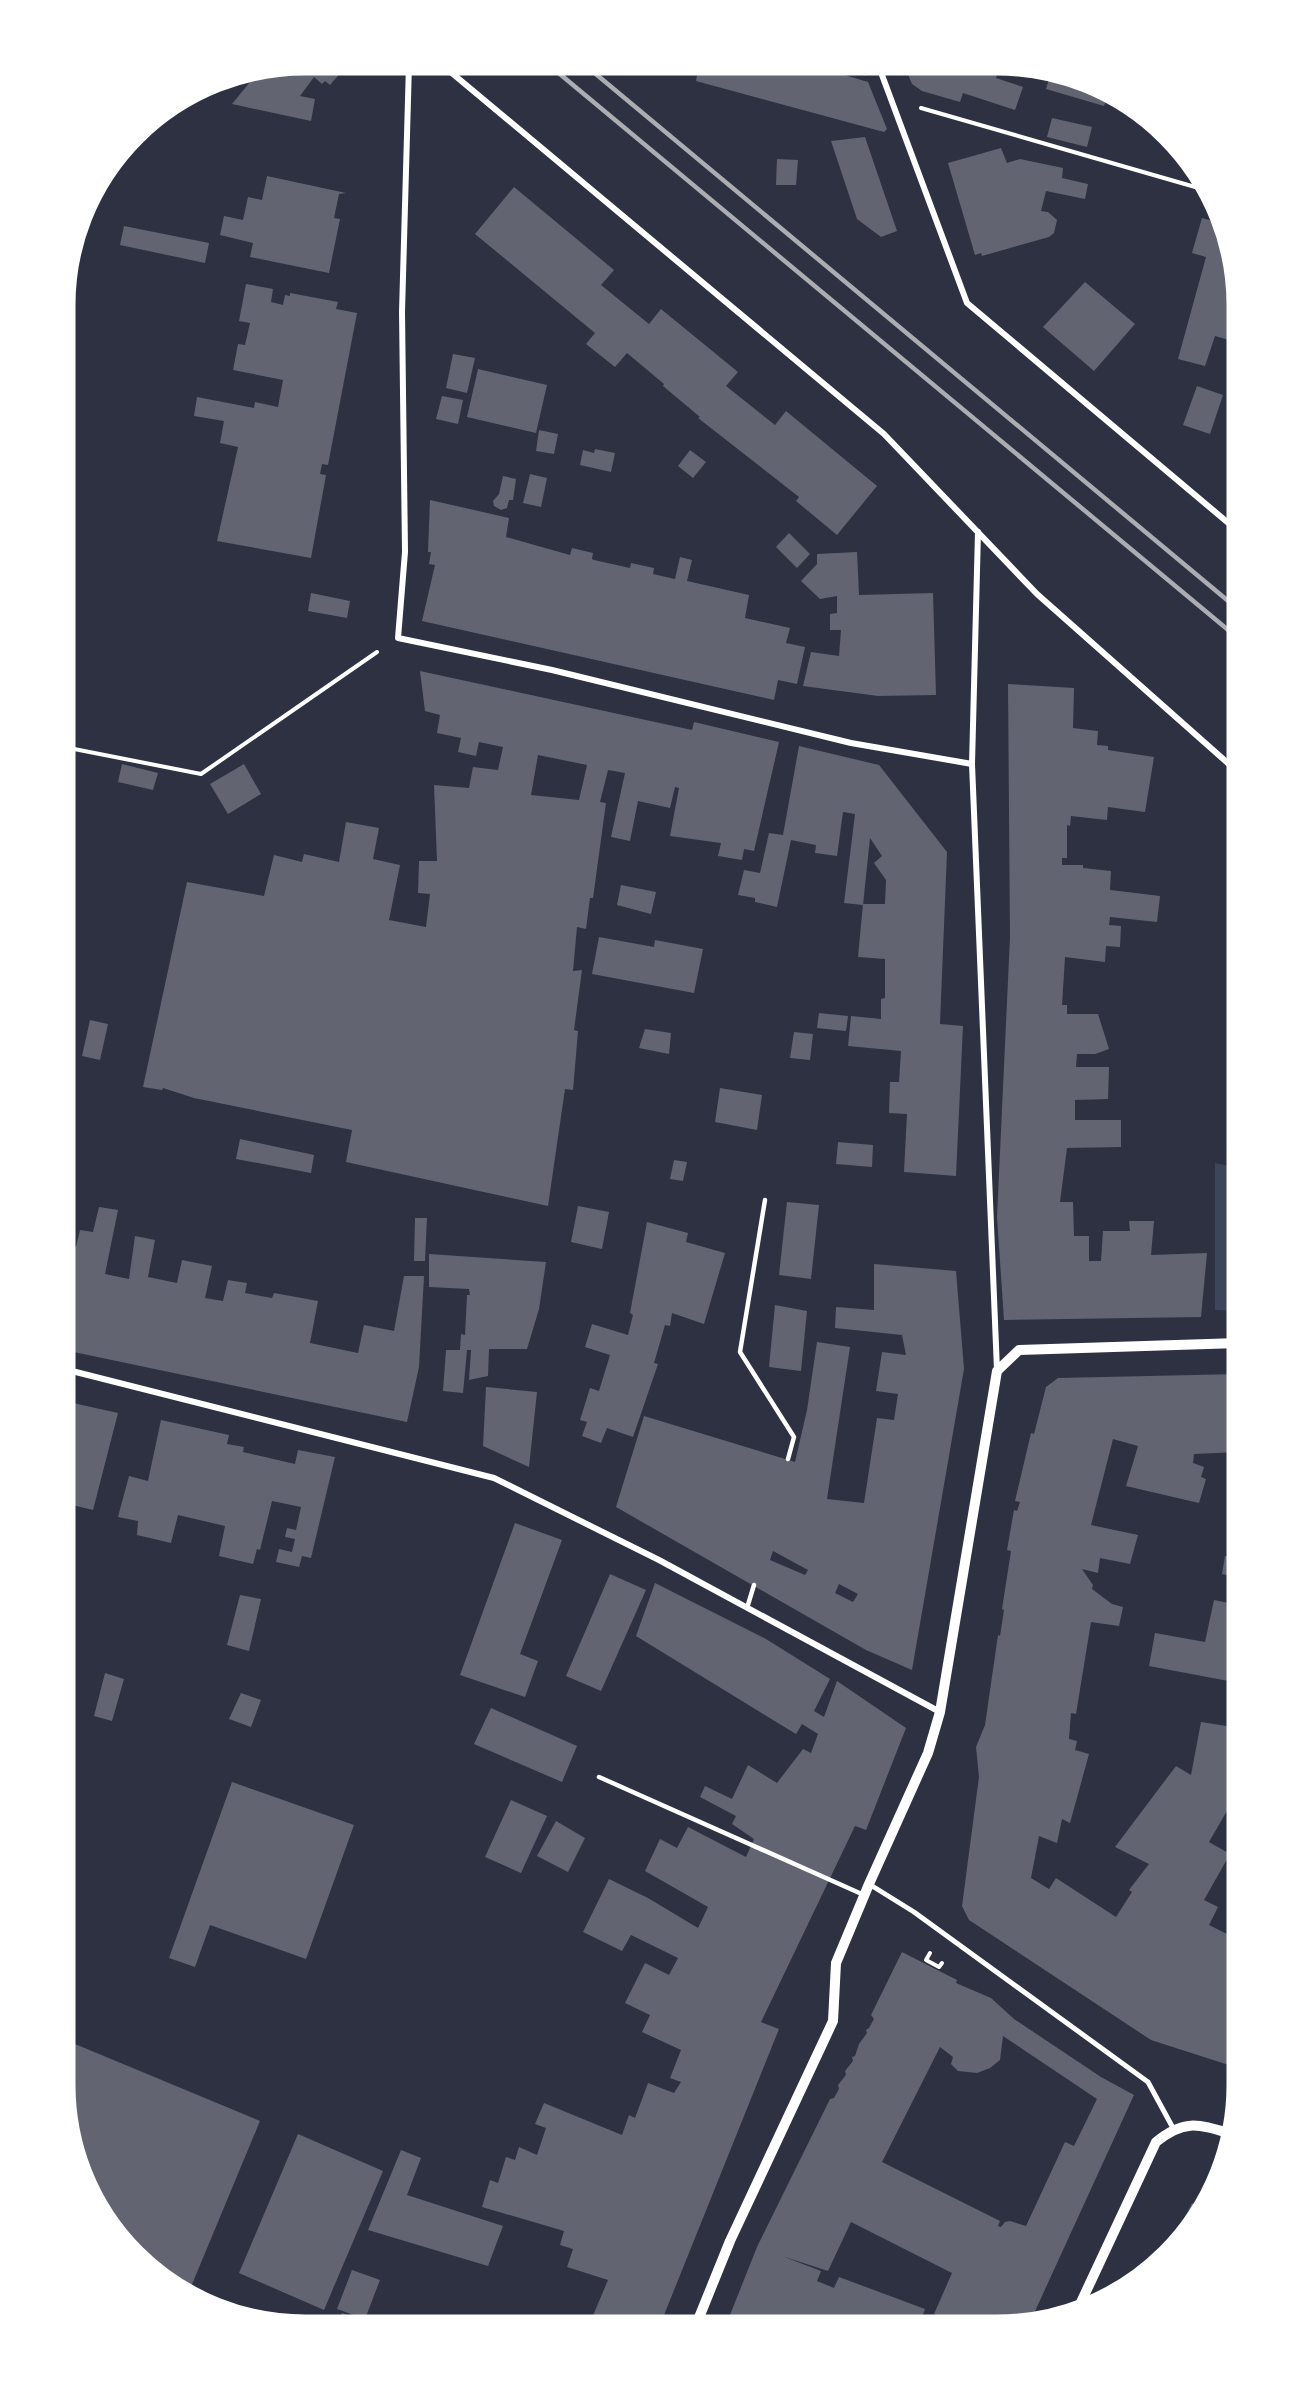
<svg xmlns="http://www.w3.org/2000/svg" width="1302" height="2389" viewBox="0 0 1302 2389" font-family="Signika,sans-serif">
  <rect width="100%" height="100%" fill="#2d3142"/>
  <polygon fill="#3c4559" points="1215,1163 1239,1168 1239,1311 1215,1310"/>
  <g fill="#626471" fill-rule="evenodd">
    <polygon points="304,63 340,63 337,66 342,71 330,85 325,81 322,84 314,77 300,96 315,99 311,121 232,104 258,72"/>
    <polygon points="678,65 815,66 868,82 887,129 884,132 696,81 697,75 677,69"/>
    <polygon points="833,66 862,66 866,76 832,67"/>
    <polygon points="905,67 999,67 996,78 1023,87 1015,110 963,93 960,102 922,91 912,84"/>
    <polygon points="1013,67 1044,68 1104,88 1109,91 1104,106 1046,89 1049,79"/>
    <polygon points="1052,118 1092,127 1087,147 1047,137"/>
    <polygon points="865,137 897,231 881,237 857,219 831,141"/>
    <polygon points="1001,148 1007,163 1020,159 1063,168 1062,178 1088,184 1085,199 1046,191 1041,211 1048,212 1057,220 1054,233 1049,237 982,256 981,253 975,255 948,163"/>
    <polygon points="777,159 798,160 796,185 776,185"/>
    <polygon points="267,176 346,193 339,194 334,218 340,219 329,273 250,257 253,243 220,235 224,216 243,220 248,197 262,200"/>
    <polygon points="514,187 614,270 601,285 649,324 661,309 738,372 726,386 775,425 786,411 877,486 837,535 796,501 799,497 698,418 700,417 663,386 664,384 627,353 615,367 586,344 595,333 475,234"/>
    <polygon points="1219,212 1226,227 1239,304 1239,333 1236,342 1215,336 1205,366 1178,359 1206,257 1192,253 1202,218 1216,222"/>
    <polygon points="124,226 209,243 205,263 120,245"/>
    <polygon points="1085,282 1135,324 1094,371 1043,327"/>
    <polygon points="246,284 273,289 271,302 283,305 285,295 290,296 290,293 338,302 336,309 357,313 328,465 322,464 320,474 326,475 311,558 217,541 238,447 220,443 224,421 194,416 197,397 254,408 255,402 278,407 283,380 233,370 238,344 245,345 250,323 239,321"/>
    <polygon points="453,354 475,358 467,393 446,388"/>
    <polygon points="478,369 547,385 536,433 467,417"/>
    <polygon points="1197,386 1223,395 1210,434 1183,425"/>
    <polygon points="442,396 463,400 458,424 436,419"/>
    <polygon points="539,430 558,434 554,454 536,451"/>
    <polygon points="595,449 615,453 611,472 580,465 583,450 594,453"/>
    <polygon points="690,450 706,462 693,478 678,466"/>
    <polygon points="530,474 547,478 541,507 523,503"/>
    <polygon points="503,476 516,479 513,500 509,500 507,508 501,510 494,506 493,501 499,494"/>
    <polygon points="430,500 509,518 506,537 570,555 572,548 593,553 592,559 594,560 630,568 631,563 654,568 653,574 675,579 680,557 692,560 687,581 749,595 745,618 790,628 786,643 805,647 797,684 778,680 774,700 422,621 435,565 429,564 431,552 428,552"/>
    <polygon points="789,533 810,554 797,568 776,547"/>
    <polygon points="857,552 859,595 933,593 936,695 878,696 803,686 811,652 839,656 841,630 830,630 830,614 837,613 837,596 820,599 801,581 817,564 817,554"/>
    <polygon points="311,593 350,601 347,618 308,611"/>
    <path d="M420 671 692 730 694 722 779 742 754 851 744 849 742 860 718 856 721 843 670 836 679 788 675 787 670 808 638 801 630 841 611 837 625 773 608 770 600 802 606 803 593 898H590L586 929 577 927 573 971 582 970 574 1030 578 1031 573 1090 565 1089 548 1206 346 1162 352 1130 194 1098 163 1088 162 1090 143 1087 187 882 264 896 274 855 302 862 304 854 339 862 346 822 379 828 373 859 400 865 389 920 426 927 430 894 418 893 419 861H437L434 785 469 788 473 767 498 770 503 747 479 742 476 756 458 752 461 738 437 733 440 715 425 711ZM538 755 587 765 579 800 531 795Z"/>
    <polygon points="1008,684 1074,688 1073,728 1098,731 1097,745 1108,746 1108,750 1154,757 1145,812 1108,807 1107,820 1071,816 1070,826 1067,825 1067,858 1062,858 1062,865 1083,865 1083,868 1111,871 1110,890 1160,896 1157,922 1110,917 1109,925 1121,926 1120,947 1106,946 1105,962 1065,957 1062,1005 1067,1005 1067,1014 1098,1014 1109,1049 1095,1054 1077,1054 1076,1067 1109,1067 1108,1099 1075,1100 1075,1120 1121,1120 1121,1147 1067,1148 1060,1202 1073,1202 1074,1236 1089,1236 1089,1261 1101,1261 1103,1231 1130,1231 1129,1221 1154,1221 1151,1255 1207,1253 1201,1317 1004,1320 997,1217 1010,937"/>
    <polygon points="799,746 879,765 947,852 940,1024 963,1026 956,1176 904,1172 907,1114 889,1113 890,1082 899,1082 901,1051 848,1046 851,1016 881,1019 881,999 885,998 885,959 858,957 863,904 885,904 886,880 874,863 882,856 870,838 863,905 844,903 855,814 843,812 837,856 815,853 816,845 791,840 777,907 755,902 755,898 738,895 744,870 760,873 769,833 783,835"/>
    <polygon points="122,764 158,773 153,790 118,782"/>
    <polygon points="244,764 261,794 228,814 210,784"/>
    <polygon points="621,885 656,892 651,914 617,905"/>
    <polygon points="599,937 654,947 655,940 703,949 694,993 592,974"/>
    <polygon points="819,1013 848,1016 846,1031 817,1028"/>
    <polygon points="90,1020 108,1024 100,1060 82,1056"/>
    <polygon points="645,1029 671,1033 669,1054 639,1048"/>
    <polygon points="794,1032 813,1034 810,1060 790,1058"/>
    <polygon points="720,1088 762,1095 757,1130 715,1122"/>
    <polygon points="240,1139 314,1155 311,1173 236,1159"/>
    <polygon points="838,1142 873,1145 872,1167 836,1164"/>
    <polygon points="674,1160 687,1162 683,1181 670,1179"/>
    <polygon points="787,1202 819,1205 811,1279 779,1275"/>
    <polygon points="578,1206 609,1212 602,1249 571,1242"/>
    <polygon points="99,1207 118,1210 105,1274 129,1279 135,1236 155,1240 148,1277 177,1283 182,1260 212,1266 205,1298 223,1301 228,1280 247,1283 245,1293 272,1298 274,1293 318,1301 310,1343 358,1353 364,1325 394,1331 404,1276 424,1276 419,1367 407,1422 64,1350 64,1244 76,1247 80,1230 93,1232"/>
    <polygon points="415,1218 427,1218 425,1261 414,1261"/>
    <polygon points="647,1222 688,1233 686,1242 725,1253 704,1324 672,1313 670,1326 665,1325 654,1363 658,1364 633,1437 607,1428 601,1443 582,1436 587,1422 580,1420 590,1388 599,1391 610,1355 585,1347 592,1324 628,1335 633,1315 630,1313"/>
    <polygon points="429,1254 546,1262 539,1309 527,1349 489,1349 488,1376 469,1380 471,1350 467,1350 463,1393 443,1391 446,1350 460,1350 461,1334 465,1335 467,1295 470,1295 469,1289 429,1287"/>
    <path d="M874 1264 956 1271 964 1369 912 1670 866 1650 616 1507 644 1416 795 1462 807 1410 817 1342 850 1347 827 1499 864 1503 877 1418 894 1420 898 1394 876 1391 882 1352 906 1355 902 1335 835 1328 836 1307 874 1310ZM773 1551 808 1570 805 1575 770 1560ZM839 1584 858 1594 853 1602 835 1593Z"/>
    <polygon points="775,1305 807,1311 801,1371 769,1367"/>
    <polygon points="1239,1374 1239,1452 1194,1454 1193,1463 1204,1467 1201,1477 1206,1479 1199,1503 1126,1486 1138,1446 1113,1439 1091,1525 1138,1535 1130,1564 1100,1558 1098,1573 1082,1569 1093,1585 1092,1589 1112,1604 1123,1607 1119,1626 1091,1622 1076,1714 1071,1713 1069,1739 1077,1741 1075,1750 1089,1754 1070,1823 1062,1819 1057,1843 1039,1836 1031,1878 1049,1889 1056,1878 1116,1917 1132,1892 1129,1890 1149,1864 1115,1847 1176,1766 1191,1775 1201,1722 1239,1728 1239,1786 1234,1787 1239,1790 1209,1842 1230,1854 1204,1900 1218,1907 1209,1925 1239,1940 1238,2068 1151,2040 969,1920 962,1906 979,1777 976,1747 985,1725 998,1635 1000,1636 1004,1610 1002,1609 1011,1551 1007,1550 1014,1510 1017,1511 1020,1502 1015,1501 1031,1433 1034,1434 1046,1387 1058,1378"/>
    <polygon points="486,1387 537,1392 529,1467 483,1446"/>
    <polygon points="64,1401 118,1413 93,1510 64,1503"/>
    <polygon points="161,1420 229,1435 227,1444 244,1447 243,1452 295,1464 298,1450 335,1457 311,1558 302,1556 299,1567 276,1562 279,1549 292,1552 295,1539 285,1537 287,1528 296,1530 301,1507 272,1501 260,1550 257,1549 253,1564 219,1556 225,1526 178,1515 171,1543 137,1535 138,1521 118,1517 129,1476 148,1481"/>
    <polygon points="515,1523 562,1540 520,1654 538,1661 525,1697 460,1675"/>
    <polygon points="1225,1556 1239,1559 1239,1578 1222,1574"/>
    <polygon points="610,1574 646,1590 601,1691 566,1676"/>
    <polygon points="655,1583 766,1639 830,1679 814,1711 824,1717 837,1681 906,1728 866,1830 855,1826 761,2022 779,2029 660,2325 589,2325 608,2280 567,2267 573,2249 560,2245 564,2231 482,2207 490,2180 498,2183 506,2157 515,2160 519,2147 537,2155 546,2128 535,2124 544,2103 622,2135 629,2115 635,2118 648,2083 674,2093 681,2082 670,2078 681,2050 642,2032 650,2015 625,2003 645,1963 669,1975 678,1958 631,1935 622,1951 583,1932 609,1879 648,1898 698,1928 708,1907 645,1871 660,1839 677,1848 688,1827 746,1857 754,1839 732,1824 736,1816 700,1797 705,1786 732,1799 748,1765 777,1783 803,1749 811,1753 818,1734 802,1724 796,1734 636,1636"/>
    <polygon points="240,1595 261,1599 249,1651 227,1645"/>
    <polygon points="1214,1600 1239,1605 1239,1683 1149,1666 1155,1633 1205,1642"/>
    <polygon points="105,1673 124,1679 112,1721 94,1716"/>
    <polygon points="241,1693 261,1700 251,1727 229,1719"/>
    <polygon points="491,1708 577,1746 562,1782 474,1744"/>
    <polygon points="232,1782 354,1825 306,1959 210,1925 195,1967 169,1958"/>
    <polygon points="511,1800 547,1816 521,1873 485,1857"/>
    <polygon points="556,1821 585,1838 568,1872 537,1856"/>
    <path d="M902 1952 957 1980 956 1983 991 1998 1014 2019 1101 2077 1134 2095 1031 2320 998 2326H950L952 2322 934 2314 952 2273 851 2222 828 2271 782 2256 821 2271 817 2281 834 2288 839 2277 925 2309 919 2326 726 2325 757 2247 830 2099 834 2098 839 2089 838 2085 846 2075 845 2071 853 2061 852 2057 855 2056 859 2044 867 2033 866 2030 869 2028 874 2019 871 2015ZM1003 2036 1097 2099 1074 2146 1065 2142 1026 2226 1010 2221 1005 2222 1001 2227 998 2226 1000 2221 882 2162 940 2047 953 2057 951 2064 958 2071 977 2073 990 2068 1000 2060Z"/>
    <polygon points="63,2039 260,2121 188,2294 157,2276 104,2219 76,2162 63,2085"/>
    <polygon points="298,2134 383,2171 324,2310 239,2273"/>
    <polygon points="401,2150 421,2158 407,2195 503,2226 488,2266 368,2230"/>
    <polygon points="1192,2203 1203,2208 1189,2232 1172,2248 1170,2248"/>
    <polygon points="352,2270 380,2280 365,2319 337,2309"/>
    <polygon points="342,2313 367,2324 337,2324"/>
  </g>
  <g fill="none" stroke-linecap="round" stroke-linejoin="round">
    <g stroke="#fff" stroke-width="4">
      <polyline points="921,108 1209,191"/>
      <polyline points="64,747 201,774 377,652"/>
      <polyline points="930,1953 926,1960 939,1967 942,1963"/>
    </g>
    <g stroke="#fff" stroke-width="4.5">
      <polyline points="765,1200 740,1352 794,1437 788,1459"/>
      <polyline points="747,1608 754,1585"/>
      <polyline points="599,1777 864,1895"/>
    </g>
    <polyline stroke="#fff" stroke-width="5" points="869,1884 914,1912 1148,2082 1173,2128"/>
    <g stroke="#fff" stroke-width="6">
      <polyline points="409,64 402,312 405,552 398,638 552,670 851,743 972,764"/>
      <polyline points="441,64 884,434 1037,594 1239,773"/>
      <polyline points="879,67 967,303 1239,532"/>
      <polyline points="978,532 972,764 997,1370"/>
      <polyline points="64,1369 494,1478 659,1560 940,1712"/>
    </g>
    <g stroke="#fff" stroke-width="10">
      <path d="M1076 2313 1156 2142C1184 2119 1198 2124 1231 2134"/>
      <polyline points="696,2325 730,2241 833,2021 836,1963 869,1884 928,1753 940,1712 997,1371 1019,1350 1239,1343"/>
    </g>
    <g stroke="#abadb3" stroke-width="4.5">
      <polyline points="549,65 1239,639"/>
      <polyline points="585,65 1239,610"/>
    </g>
  </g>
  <path d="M0 0H1302V2389H0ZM305 74H997A231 231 0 0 1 1228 305V2085A231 231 0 0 1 997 2316H305A231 231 0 0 1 74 2085V305A231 231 0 0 1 305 74Z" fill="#fff" fill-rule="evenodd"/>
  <path fill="none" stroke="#fff" stroke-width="3" d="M305 74H997A231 231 0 0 1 1228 305V2085A231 231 0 0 1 997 2316H305A231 231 0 0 1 74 2085V305A231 231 0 0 1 305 74Z"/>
</svg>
